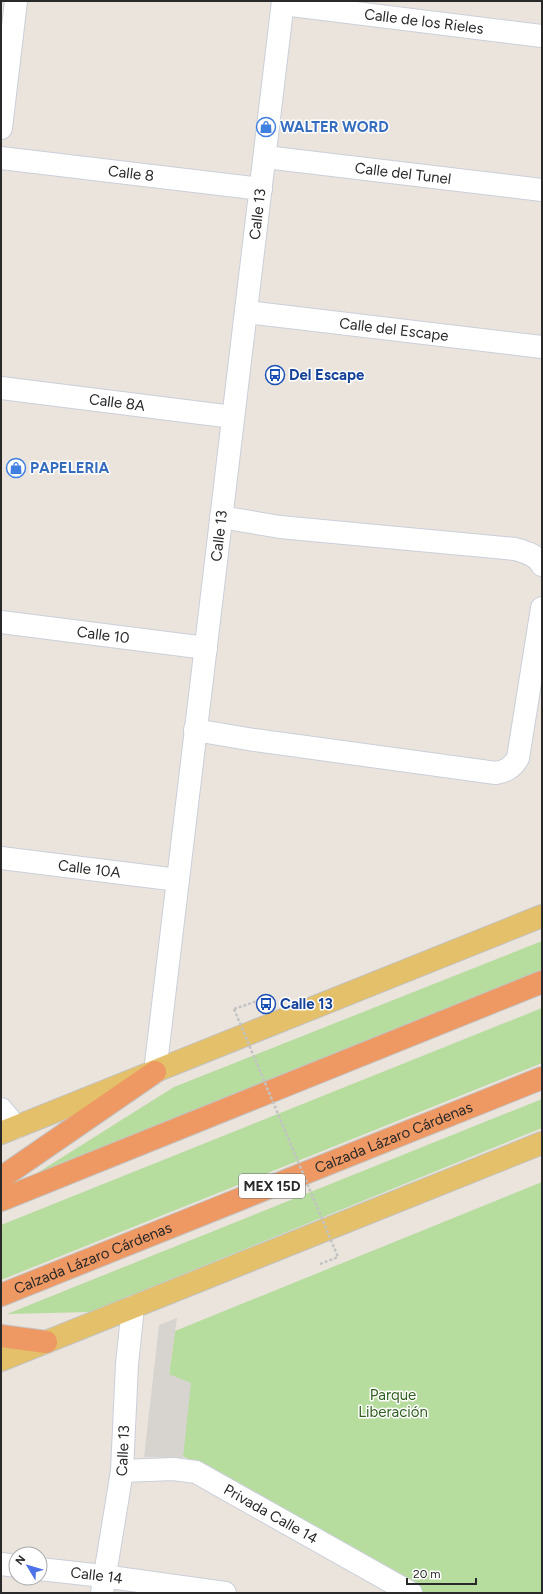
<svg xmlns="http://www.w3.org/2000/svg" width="543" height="1594" viewBox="0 0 543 1594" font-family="Figtree,sans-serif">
  <rect width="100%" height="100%" fill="#eae4dd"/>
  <g fill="#b6dc9e">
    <polygon points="542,941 542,973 34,1175 174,1087"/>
    <polygon points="542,1008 542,1063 1,1280 1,1225"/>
    <polygon points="542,1099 542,1128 90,1312 7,1314"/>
    <polygon points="542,1182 542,1593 423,1593 174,1451 169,1375 175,1331"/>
  </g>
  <polygon fill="#d7d3cf" points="177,1318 169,1374 191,1383 183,1458 144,1457 159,1325"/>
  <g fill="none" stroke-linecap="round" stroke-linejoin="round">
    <g stroke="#cbcfda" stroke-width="24">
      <g id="minor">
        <path id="s1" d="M283 4 542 36"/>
        <polyline points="1,128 16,1"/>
        <path id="s2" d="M265 157 542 190"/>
        <path id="s3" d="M1 158 261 189"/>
        <path id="s4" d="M246 312 542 347"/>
        <path id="s5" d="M1 388 233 417"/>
        <path d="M221 517 280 527 515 549C525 552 537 555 542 565"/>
        <path id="s6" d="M1 622 206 648"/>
        <path d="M195 730 254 740 496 773C506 771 512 768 518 758L542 608"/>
        <path id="s7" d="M1 858 178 880"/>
        <path id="s8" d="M155 1072 283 1"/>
        <polyline points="1,1109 16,1127"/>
        <path id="s9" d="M122 1471 173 1469 196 1472 411 1593"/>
        <polyline points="1,1564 16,1566"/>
        <path id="s10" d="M40 1569 103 1576 225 1593"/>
        <path id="s11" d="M102 1593 122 1471 127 1364 133 1307"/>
      </g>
    </g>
    <g stroke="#c3c3c3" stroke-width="24">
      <g id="major">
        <polyline points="1,1133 542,916"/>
        <polyline points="1,1360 542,1143"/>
      </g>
    </g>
    <g stroke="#c3c3c3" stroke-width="24">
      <g id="highway">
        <polyline points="1,1178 155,1072"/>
        <polyline points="1,1200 542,982"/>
        <path id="s12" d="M1 1295 542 1078"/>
        <polyline points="1,1336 46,1342"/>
      </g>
    </g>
    <g stroke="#c3c3c3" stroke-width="2.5" stroke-dasharray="3 2" stroke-linecap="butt">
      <polyline points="234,1009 257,1001 259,1005"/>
      <polyline points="320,1264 338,1257"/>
    </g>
    <use href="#minor" stroke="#fff" stroke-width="22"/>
    <use href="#major" stroke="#e3c069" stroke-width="22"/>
    <use href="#highway" stroke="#ee9863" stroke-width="22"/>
    <polyline stroke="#c3c3c3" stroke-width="2.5" stroke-dasharray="3 2" stroke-linecap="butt" points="234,1009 338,1257"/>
  </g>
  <defs>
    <g id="shop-ring" transform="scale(1)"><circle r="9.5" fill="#fff" stroke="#3f7fe0" stroke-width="1.5"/><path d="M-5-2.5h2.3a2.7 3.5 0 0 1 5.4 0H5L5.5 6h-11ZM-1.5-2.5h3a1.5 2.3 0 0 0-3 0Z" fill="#3f7fe0"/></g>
    <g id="bus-ring" transform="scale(1)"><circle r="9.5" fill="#fff" stroke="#1a4fb4" stroke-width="1.5"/><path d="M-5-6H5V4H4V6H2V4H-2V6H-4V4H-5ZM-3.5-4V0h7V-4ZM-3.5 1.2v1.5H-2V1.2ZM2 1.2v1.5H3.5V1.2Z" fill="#1a4fb4"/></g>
  </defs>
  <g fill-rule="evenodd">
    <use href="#shop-ring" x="266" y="127"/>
    <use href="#bus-ring" x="275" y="375"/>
    <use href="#shop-ring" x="16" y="468"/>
    <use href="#bus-ring" x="266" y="1004"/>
  </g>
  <g text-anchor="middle" stroke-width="3" stroke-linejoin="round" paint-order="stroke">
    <rect fill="#fff" stroke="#696969" stroke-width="1" x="239" y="1174" width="66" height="24" rx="3"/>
    <g font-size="14" font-weight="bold" fill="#292929">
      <text x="272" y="1191">MEX 15D</text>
    </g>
    <g font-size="15" fill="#292929" stroke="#fff">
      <text dy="5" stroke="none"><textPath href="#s1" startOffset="142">Calle de los Rieles</textPath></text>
      <text dy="5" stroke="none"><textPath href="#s3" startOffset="131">Calle 8</textPath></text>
      <text dy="5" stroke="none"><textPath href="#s2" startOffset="139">Calle del Tunel</textPath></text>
      <text dy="5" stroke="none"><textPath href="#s8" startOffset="864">Calle 13</textPath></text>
      <text dy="5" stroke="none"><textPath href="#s4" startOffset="149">Calle del Escape</textPath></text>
      <text dy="5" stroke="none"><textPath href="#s5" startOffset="117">Calle 8A</textPath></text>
      <text dy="5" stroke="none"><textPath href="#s8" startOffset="540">Calle 13</textPath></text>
      <text dy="5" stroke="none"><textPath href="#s6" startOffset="103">Calle 10</textPath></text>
      <text dy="5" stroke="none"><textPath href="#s7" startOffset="89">Calle 10A</textPath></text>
      <text dy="5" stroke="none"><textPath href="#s12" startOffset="423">Calzada Lázaro Cárdenas</textPath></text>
      <text dy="5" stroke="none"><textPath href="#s12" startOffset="99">Calzada Lázaro Cárdenas</textPath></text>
      <text dy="5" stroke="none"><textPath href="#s11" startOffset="144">Calle 13</textPath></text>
      <text dy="5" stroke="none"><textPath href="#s9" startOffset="160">Privada Calle 14</textPath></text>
      <text dy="5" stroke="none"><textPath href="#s10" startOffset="57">Calle 14</textPath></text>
    </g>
    <g font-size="15" font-weight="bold" fill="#366cbe" stroke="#fff" text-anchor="start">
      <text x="280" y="132">WALTER WORD</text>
      <text x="30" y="473">PAPELERIA</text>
    </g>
    <g font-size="15" font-weight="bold" fill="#164399" stroke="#fff" text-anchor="start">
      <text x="289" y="380">Del Escape</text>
      <text x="280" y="1009">Calle 13</text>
    </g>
    <g font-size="15" fill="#315f21" stroke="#fff">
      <text x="393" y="1400">Parque<tspan x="393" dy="17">Liberación</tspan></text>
    </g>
  </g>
  <rect width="543" height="1594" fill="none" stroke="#292929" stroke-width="4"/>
  <g transform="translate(28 1566) rotate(308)"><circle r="19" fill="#ffffff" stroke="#a9a9a9"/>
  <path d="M0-3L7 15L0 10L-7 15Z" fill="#4c71e8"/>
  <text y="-6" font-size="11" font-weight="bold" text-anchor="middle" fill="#292929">N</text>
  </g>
  <path d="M407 1578v6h69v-6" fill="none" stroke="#292929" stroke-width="2"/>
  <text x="413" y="1578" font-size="12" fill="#292929" stroke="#ffffff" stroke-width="3" paint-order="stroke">20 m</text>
</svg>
